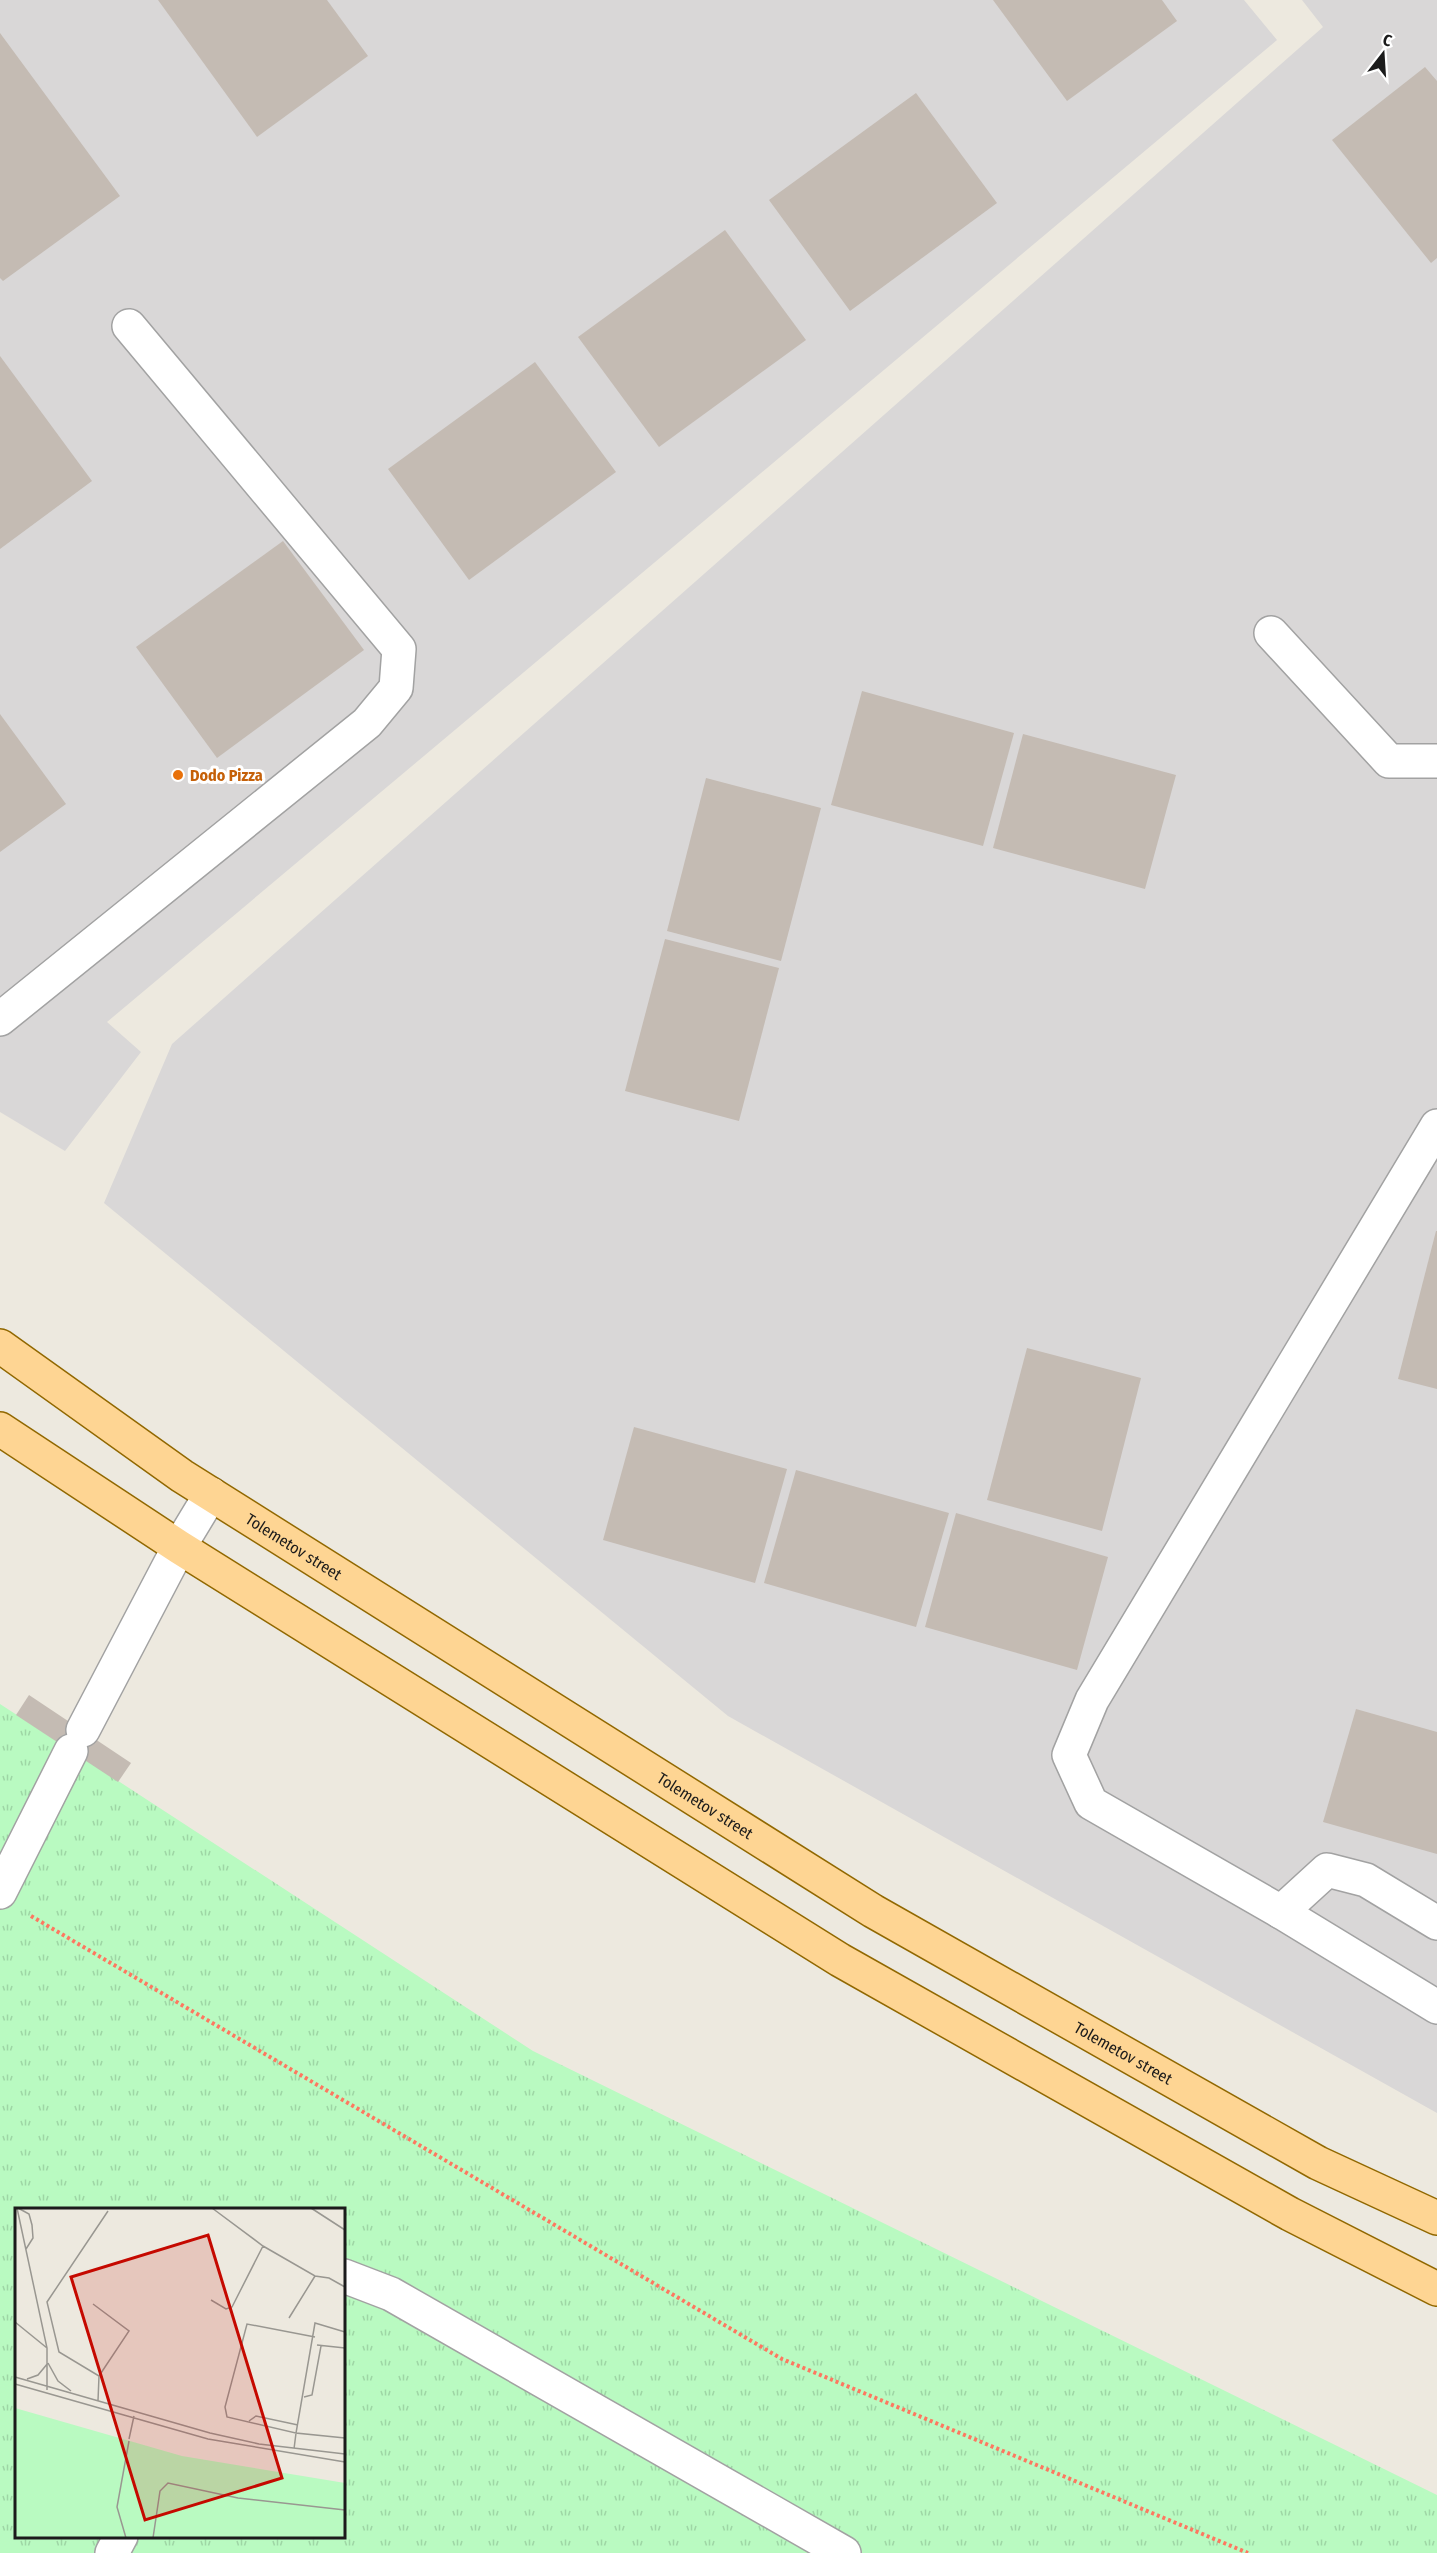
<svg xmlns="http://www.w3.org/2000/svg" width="1437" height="2553" viewBox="0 0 1437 2553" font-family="'Fira Sans Condensed',sans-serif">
  <defs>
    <pattern id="park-tufts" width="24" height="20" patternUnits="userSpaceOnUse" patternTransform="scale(1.5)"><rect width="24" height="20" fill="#b9fac1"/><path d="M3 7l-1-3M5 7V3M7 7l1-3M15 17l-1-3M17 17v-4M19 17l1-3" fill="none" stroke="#9ed6a5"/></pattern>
  </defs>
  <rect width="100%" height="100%" fill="#ede9df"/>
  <g fill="#d9d7d7">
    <polygon points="0,0 1244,0 1277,40 107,1022 141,1052 65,1151 0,1112"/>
    <polygon points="1302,0 1437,0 1437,2113 728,1716 104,1203 172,1044 1323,27"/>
  </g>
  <path fill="url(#park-tufts)" fill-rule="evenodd" d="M0 1704 533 2051 1437 2495V2553H0ZM16 2210H344V2536H16Z"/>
  <g fill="#c4bbb3">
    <polygon points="158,0 327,0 368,56 257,137"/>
    <polygon points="993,0 1162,0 1177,21 1067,101"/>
    <polygon points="0,33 120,196 3,281 0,278"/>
    <polygon points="1425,67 1437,81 1437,258 1431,263 1332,140"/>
    <polygon points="916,93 997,203 850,311 769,200"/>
    <polygon points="725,230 806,340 659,447 578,337"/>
    <polygon points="0,356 92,481 0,549"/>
    <polygon points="535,362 616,472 469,580 388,469"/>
    <polygon points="283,541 364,650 217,758 136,647"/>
    <polygon points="862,691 1014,733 983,846 831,805"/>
    <polygon points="0,714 66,804 0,852"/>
    <polygon points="1023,734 1176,775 1145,889 993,848"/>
    <polygon points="706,778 821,808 781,961 667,931"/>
    <polygon points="665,939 779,968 739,1121 625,1091"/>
    <polygon points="1436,1231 1437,1231 1437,1389 1398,1379"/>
    <polygon points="1027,1348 1141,1378 1102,1531 987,1500"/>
    <polygon points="634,1427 787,1469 755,1583 603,1540"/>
    <polygon points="796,1470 949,1513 916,1627 764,1583"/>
    <polygon points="956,1513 1108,1557 1077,1670 925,1627"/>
    <polygon points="29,1695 131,1763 118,1782 16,1715"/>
    <polygon points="1356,1709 1437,1732 1437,1854 1323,1822"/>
  </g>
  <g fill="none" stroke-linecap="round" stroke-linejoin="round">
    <g stroke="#a2a2a2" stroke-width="36">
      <g id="minor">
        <polyline points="1271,633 1389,761 1437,761"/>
        <polyline points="0,1019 367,723 396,688 399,649 129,326"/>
        <polyline points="1437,1126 1092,1700 1069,1755 1091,1803 1281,1912 1437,2007"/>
        <polyline points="83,1730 179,1547 211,1494"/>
        <polyline points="0,1892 71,1751"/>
        <polyline points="1281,1912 1327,1870 1366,1880 1437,1923"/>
        <polyline points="344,2276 391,2294 844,2553"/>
        <polyline points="112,2553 121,2536"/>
      </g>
    </g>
    <g stroke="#916800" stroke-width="36">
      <g id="major">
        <path id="s1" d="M0 1346 182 1476 873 1911 1318 2163 1437 2218"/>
        <polyline points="0,1429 179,1547 840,1960 1290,2214 1437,2289"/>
      </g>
    </g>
    <polyline stroke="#fd7860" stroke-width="4" stroke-dasharray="3 3" stroke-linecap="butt" points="31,1916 782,2359 1248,2553"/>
    <use href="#minor" stroke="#fff" stroke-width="33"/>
    <use href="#major" stroke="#fed593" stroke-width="33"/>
  </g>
  <circle fill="#e8710a" stroke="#fff" stroke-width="2" cx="178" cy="775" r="6"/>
  <g text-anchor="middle" stroke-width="6" stroke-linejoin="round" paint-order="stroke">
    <g font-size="16" font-weight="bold" fill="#c56008" stroke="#fff" text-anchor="start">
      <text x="190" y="781">Dodo Pizza</text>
    </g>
    <g font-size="16" fill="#1b1b1b" stroke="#fff">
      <text dy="6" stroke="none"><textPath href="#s1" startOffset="356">Tolemetov street</textPath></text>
      <text dy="6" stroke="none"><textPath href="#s1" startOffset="842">Tolemetov street</textPath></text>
      <text dy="6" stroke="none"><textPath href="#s1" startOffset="1328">Tolemetov street</textPath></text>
    </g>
  </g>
  <g transform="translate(15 2208)">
    <rect width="330" height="330" fill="#ede9df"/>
    <path d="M0 200 167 248 330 275V330H0Z" fill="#b9fac1"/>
    <path fill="none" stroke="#999791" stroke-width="1.5" d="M2 0 32 140V182M3 0 14 6 17 17 18 30 11 41M197 0 248 38 300 68 314 70 330 79M296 0 330 22M196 92 211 101 217 99 248 38M78 96 114 123 84 168M274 110 300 68M0 114 32 140M330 124 300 115 281 225 330 230M302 137 330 140M33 155 43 173 56 183M0 169 195 225 244 236 330 246M12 171 23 167 33 155M0 176 193 231 330 254M289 189 297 187 306 138M83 193 84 168 44 144 32 94 93 3M234 213 241 208 283 217M114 231 119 208M279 241 281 225 212 209 210 199 232 116 300 129M111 330 102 299 114 233M138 330 145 283 153 275 223 290 330 302"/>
    <path fill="#c50900" fill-opacity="0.15" stroke="#c50900" stroke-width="3" d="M193 27 267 270 130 312 56 69Z"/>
    <rect width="330" height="330" fill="none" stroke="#1b1b1b" stroke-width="3"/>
  </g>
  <g transform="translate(1383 54) rotate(17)" stroke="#ffffff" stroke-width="4.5" paint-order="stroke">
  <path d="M0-4.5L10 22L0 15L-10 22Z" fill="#1b1b1b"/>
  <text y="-9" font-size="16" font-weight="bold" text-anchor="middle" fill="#1b1b1b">С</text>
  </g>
</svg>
